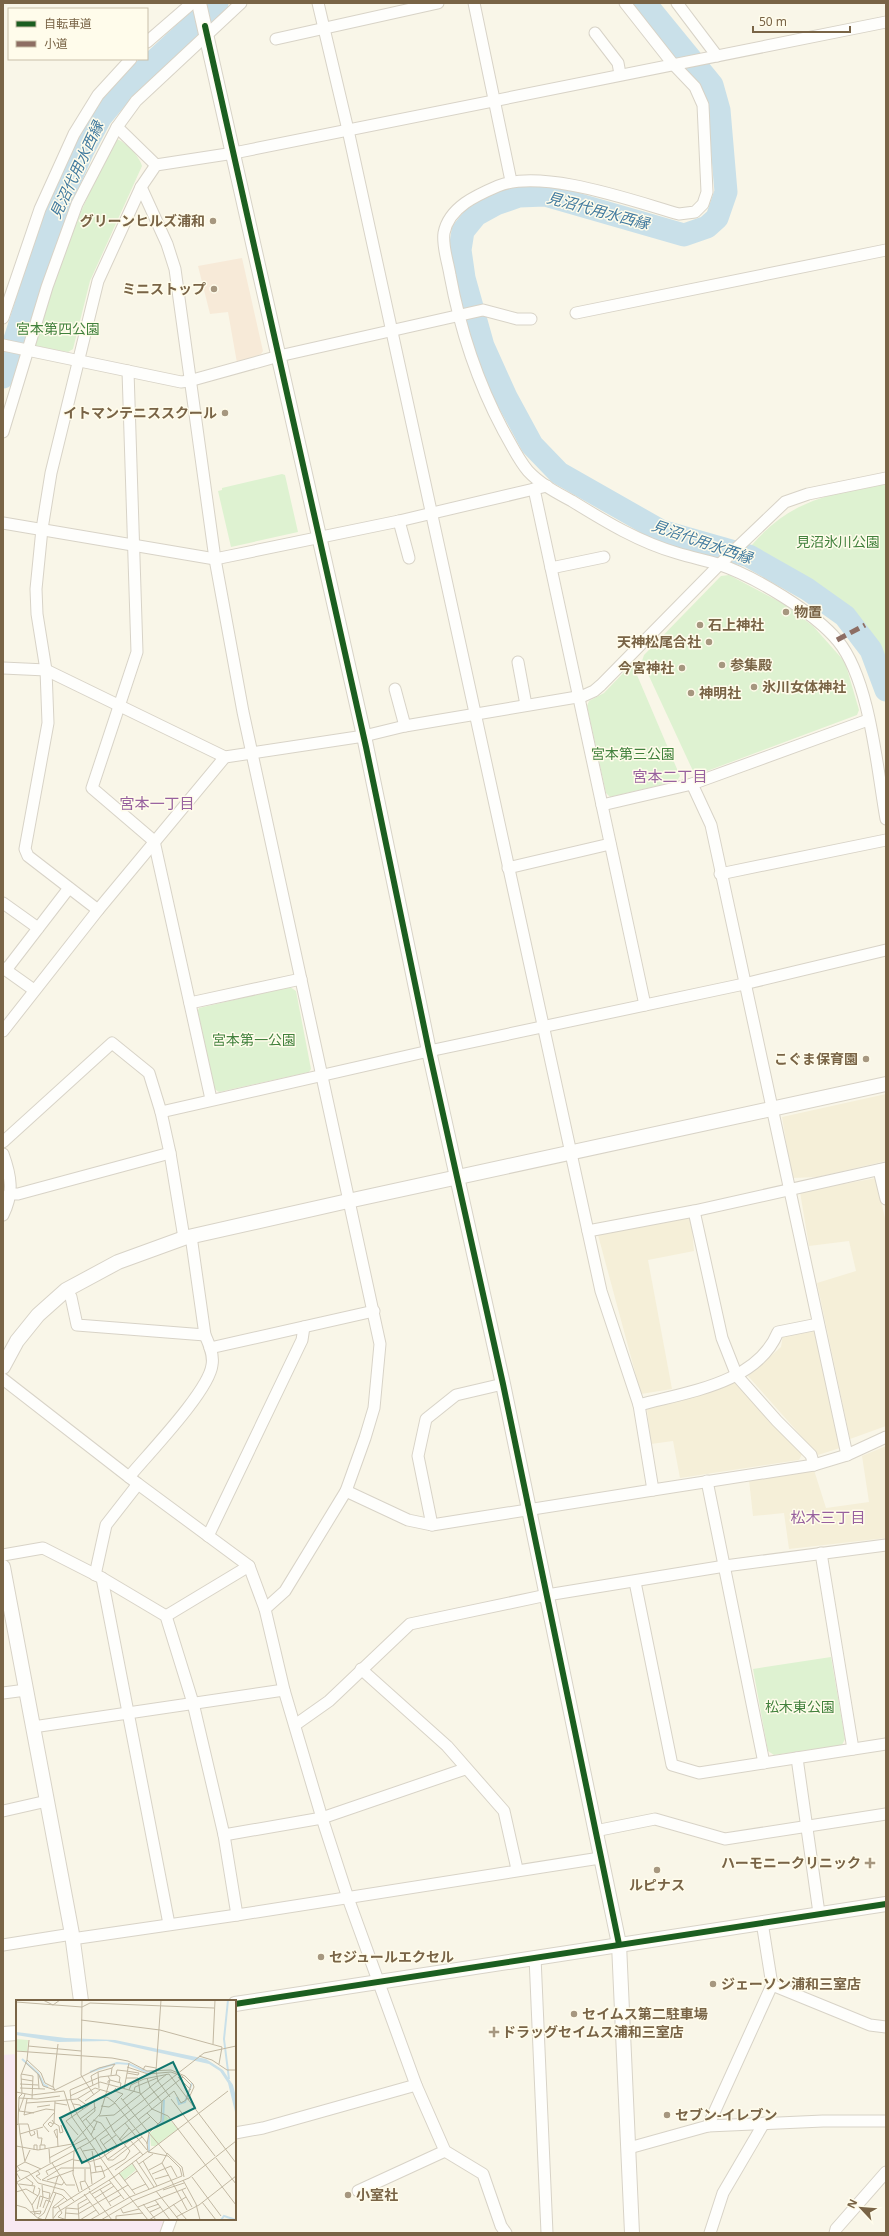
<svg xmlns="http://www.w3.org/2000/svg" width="889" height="2236" viewBox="0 0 889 2236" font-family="'Noto Sans','Noto Sans JP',sans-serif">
  <rect width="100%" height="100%" fill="#f9f6e8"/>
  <g fill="#f5efd8">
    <polygon points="886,1094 886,1161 817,1177 792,1178 782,1117"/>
    <polygon points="876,1178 886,1223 886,1426 850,1439 817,1283 856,1271 849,1241 809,1246 800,1192"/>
    <polygon points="691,1217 694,1251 648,1260 672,1389 641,1394 598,1235"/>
    <polygon points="814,1328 840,1448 818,1455 748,1376 781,1347 783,1334"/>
    <polygon points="736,1381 802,1454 799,1460 680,1478 673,1441 651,1444 647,1409"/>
    <polygon points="886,1446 886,1538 789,1549 784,1513 753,1516 749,1480 814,1470 826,1508 869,1502 862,1456"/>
  </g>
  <polygon fill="#f7ead8" points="242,258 263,351 261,354 237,363 228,312 210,314 198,266"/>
  <polygon fill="#f8e9f2" points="17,2054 17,2219 166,2219 161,2233 3,2233 3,2055"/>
  <g fill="#def2d1">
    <path d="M115 139C125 140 140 157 142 166L90 281 73 349 68 352 36 346 33 341C55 271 82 204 115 139Z"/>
    <polygon points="282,474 285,475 298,532 231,547 218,491 222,490 222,488"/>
    <path d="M886 483V666L881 654 854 611 778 560 751 546C791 499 829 495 886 483Z"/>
    <polygon points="729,575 782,603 813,626 845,662 859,710 857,715 699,774 693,771 642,661 644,655 721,576"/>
    <polygon points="629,667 634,668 680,776 677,781 610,797 606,793 587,706 589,701 604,693"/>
    <polygon points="290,987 296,991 311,1069 309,1072 219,1092 213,1088 197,1013 199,1008"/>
    <polygon points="831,1657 845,1739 842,1745 774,1755 768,1751 753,1669"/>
  </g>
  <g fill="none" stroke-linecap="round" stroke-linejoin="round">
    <g stroke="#c9e0e9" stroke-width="23">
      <polyline points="645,3 712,85 719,110 726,192 717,218 707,227 684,235 545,195 519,196 496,204 476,215 463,231 460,250 464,278 483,346 506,397 532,445 559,473 661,531 749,556 807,589 845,616 871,650 886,690"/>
      <polyline points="3,377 55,214 83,150 100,118 125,88 217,3"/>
    </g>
    <g stroke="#d8d3c7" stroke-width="13">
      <g id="minor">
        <polyline points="318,3 348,130 601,1291 639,1405 653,1490 814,1465 847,1455 886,1437"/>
        <polyline points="474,3 511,181"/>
        <path d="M625 3 673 64 695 87 703 105 707 192 703 204 695 212 679 214C633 201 542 168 498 186 477 195 449 207 444 233 442 246 448 262 450 275 460 329 477 381 503 430 511 444 518 459 528 471 540 484 557 493 572 501 606 522 639 542 677 553 690 557 704 560 718 564 754 576 814 612 838 641 870 680 877 769 886 819"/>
        <polyline points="677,3 717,56"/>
        <polyline points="595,33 618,63 620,74"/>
        <polyline points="276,39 438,3"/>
        <polyline points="147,42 192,3"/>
        <polyline points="117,127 156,165"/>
        <polyline points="141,187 167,244 175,269 215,559 243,712 380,1344 374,1408 365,1438 346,1491 285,1591 265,1609"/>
        <polyline points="576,313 886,250"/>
        <polyline points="3,318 40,209 74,134 98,95 131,59"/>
        <polyline points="3,345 181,382 189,381 279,356 483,310 517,319 531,319"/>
        <polyline points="128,371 137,652 92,788 154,841 211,1099"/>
        <polyline points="3,432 47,287 77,204 117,127 136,101 241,3"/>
        <polyline points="534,489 645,1005"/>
        <polyline points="399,521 409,558"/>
        <polyline points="3,523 215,559 399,521 547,486"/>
        <polyline points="551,568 604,557"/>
        <polyline points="518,662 526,705"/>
        <polyline points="3,668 46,670 225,757 364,736 405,726 583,696 594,691 601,685 720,564 785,502 808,494 886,478"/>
        <polyline points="395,689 405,726"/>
        <polyline points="692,784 711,825 847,1455"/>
        <polyline points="602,805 692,784 868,720"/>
        <polyline points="508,868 610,844"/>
        <polyline points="720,874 886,840"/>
        <polyline points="3,903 38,928"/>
        <polyline points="98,910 28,856 25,849 48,723 46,670 37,614 36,589 42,529 51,473 98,281 141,187 156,165 234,153 886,22"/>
        <polyline points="3,968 34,990"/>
        <polyline points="6,970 69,888"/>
        <polyline points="190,1003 301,979"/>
        <polyline points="3,1031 98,910 225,757"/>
        <polyline points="161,1112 429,1051 744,984 886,950"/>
        <polyline points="3,1142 112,1043 149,1073 161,1112 170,1153 184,1238"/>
        <path d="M3 1154C11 1176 14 1193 3 1215"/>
        <polyline points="879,1170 886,1199"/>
        <polyline points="9,1194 18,1194 170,1153"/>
        <polyline points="694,1211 722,1338 737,1376 777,1421 811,1455 814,1465"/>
        <polyline points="588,1231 694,1211 886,1168"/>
        <polyline points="66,1290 71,1297 77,1325 205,1335"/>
        <polyline points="210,1348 374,1311"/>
        <polyline points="3,1379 138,1484 249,1566 265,1609 284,1690 322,1818 348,1898 416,2085 445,2151 483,2174 501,2226 506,2233"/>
        <path d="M639 1405C686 1392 757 1384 778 1332L818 1324"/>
        <path d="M129 1477C148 1454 209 1391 212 1365 214 1355 209 1344 205 1335L191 1236"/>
        <polyline points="707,1481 764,1763"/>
        <polyline points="346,1491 408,1520 432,1525 653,1490"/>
        <polyline points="432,1525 418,1456 426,1419 456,1395 503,1384"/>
        <polyline points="208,1536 302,1340 304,1327"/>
        <polyline points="821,1553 853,1749"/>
        <polyline points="3,1555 43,1548 102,1578 166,1616 193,1703 224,1835 237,1915"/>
        <polyline points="95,1575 106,1525 138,1484"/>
        <polyline points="102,1578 169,1924"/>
        <polyline points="635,1582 672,1765 699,1773 886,1744"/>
        <polyline points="166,1616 249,1566"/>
        <polyline points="361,1669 447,1746 504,1811 517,1869"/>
        <polyline points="3,1693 26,1690"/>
        <polyline points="295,1725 329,1701 410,1624 547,1595 725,1566 886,1545"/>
        <polyline points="33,1727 284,1690"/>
        <polyline points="797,1758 819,1913"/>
        <polyline points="3,1811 47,1801"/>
        <polyline points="595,1831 655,1819 725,1839 886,1814"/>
        <polyline points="224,1835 322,1818 465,1769"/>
        <polyline points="72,1939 237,1915 600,1858"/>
        <polyline points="3,1945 72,1934"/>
        <polyline points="535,1957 547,2233"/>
        <polyline points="772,1985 870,2025 886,2027"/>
        <polyline points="708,2126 772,1985 762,1922"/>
        <polyline points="235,2133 263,2128 416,2085"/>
        <polyline points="629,2148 708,2126 823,2121 886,2121"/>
        <polyline points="358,2191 445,2151"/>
        <polyline points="166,2233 171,2219"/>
        <polyline points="710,2233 723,2193 764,2123"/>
        <polyline points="835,2233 836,2229 886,2172"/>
      </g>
    </g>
    <g stroke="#d8d3c7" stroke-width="16">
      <g id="tertiary">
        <polyline points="199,3 364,736 429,1051 503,1384 619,1944 632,2233"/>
        <polyline points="3,1367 17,1341 38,1315 66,1290 118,1262 184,1238 348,1201 886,1084"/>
        <polyline points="3,1567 72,1934 81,2001"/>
        <polyline points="235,2004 886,1904"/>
        <polyline points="3,2034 17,2033"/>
      </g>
    </g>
    <use href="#minor" stroke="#fefefc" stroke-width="11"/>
    <use href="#tertiary" stroke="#fefefc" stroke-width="14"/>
    <polyline stroke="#8d6e63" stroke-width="5" stroke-dasharray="10 5" stroke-linecap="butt" points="837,640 865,625"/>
    <g stroke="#fffceb" stroke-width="8">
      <g id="cycleway">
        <polyline points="205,26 366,747 429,1051 503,1384 619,1944"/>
        <polyline points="235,2004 886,1904"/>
      </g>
    </g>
    <use href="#cycleway" stroke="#1b5e20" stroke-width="6"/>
  </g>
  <g fill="#a6977f" stroke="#fffceb" stroke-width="1.5">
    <circle cx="213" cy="221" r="4"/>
    <circle cx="214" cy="289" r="4"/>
    <circle cx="225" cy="413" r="4"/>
    <circle cx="786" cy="612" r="4"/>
    <circle cx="700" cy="625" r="4"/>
    <circle cx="709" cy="642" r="4"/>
    <circle cx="722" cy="665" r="4"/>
    <circle cx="682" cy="668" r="4"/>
    <circle cx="754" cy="687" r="4"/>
    <circle cx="691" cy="693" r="4"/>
    <circle cx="866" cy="1059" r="4"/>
    <path d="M868 1857h4v4h4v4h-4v4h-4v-4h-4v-4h4z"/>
    <circle cx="657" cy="1870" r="4"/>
    <circle cx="321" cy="1957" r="4"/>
    <circle cx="713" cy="1984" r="4"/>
    <circle cx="574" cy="2014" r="4"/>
    <path d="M492 2026h4v4h4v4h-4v4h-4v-4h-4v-4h4z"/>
    <circle cx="667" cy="2115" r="4"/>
    <circle cx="348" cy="2195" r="4"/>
  </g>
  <g text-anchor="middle" stroke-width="3" stroke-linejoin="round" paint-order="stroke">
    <g font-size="14" font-weight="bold" fill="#796446" stroke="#fffceb" text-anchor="start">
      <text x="205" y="226" text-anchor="end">グリーンヒルズ浦和</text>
      <text x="206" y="294" text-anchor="end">ミニストップ</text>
      <text x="217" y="418" text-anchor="end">イトマンテニススクール</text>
      <text x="794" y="617">物置</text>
      <text x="708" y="630">石上神社</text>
      <text x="701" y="647" text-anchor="end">天神松尾合社</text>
      <text x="730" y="670">参集殿</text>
      <text x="674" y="673" text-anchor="end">今宮神社</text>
      <text x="762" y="692">氷川女体神社</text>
      <text x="699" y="698">神明社</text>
      <text x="858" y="1064" text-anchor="end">こぐま保育園</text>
      <text x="861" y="1868" text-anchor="end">ハーモニークリニック</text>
      <text x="657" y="1890" text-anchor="middle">ルピナス</text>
      <text x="329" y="1962">セジュールエクセル</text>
      <text x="721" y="1989">ジェーソン浦和三室店</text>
      <text x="582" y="2019">セイムス第二駐車場</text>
      <text x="502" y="2037">ドラッグセイムス浦和三室店</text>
      <text x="675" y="2120">セブン-イレブン</text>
      <text x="356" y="2200">小室社</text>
    </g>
    <g font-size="14" fill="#41813c" stroke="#fffceb">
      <text x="58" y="334">宮本第四公園</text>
      <text x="838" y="547">見沼氷川公園</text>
      <text x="633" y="759">宮本第三公園</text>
      <text x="254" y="1045">宮本第一公園</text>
      <text x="800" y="1712">松木東公園</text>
    </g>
    <g font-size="15" font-style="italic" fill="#417a9f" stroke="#fffceb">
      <text transform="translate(77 170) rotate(-65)" y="5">見沼代用水西縁</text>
      <text transform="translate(598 211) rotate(15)" y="5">見沼代用水西縁</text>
      <text transform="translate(702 542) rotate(19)" y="5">見沼代用水西縁</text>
    </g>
    <g font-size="15" fill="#97609e" stroke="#fffceb">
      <text x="670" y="782">宮本二丁目</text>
      <text x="157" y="809">宮本一丁目</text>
      <text x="828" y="1523">松木三丁目</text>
    </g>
  </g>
  <g transform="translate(16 2000)">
    <rect width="220" height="220" fill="#f9f6e8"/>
    <path d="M0 39 12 40 11 52 0 50ZM148 114 162 129 139 146H135L134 133 146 123ZM116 164 120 170 108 180 103 174Z" fill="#def2d1"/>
    <path d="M0 32 50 38 99 40 190 59 207 70 217 85 220 97V116L212 83 204 71 193 64 91 41 42 42 0 35Z" fill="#c9e0e9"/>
    <path fill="none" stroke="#c9e0e9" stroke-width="2" d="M212 0 208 39 213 79M6 59 22 73 28 85 32 87M74 72 101 63 113 64 130 72 141 71M161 97 163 104 169 102 176 83M138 128 147 121 148 100M133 152V135M205 220 208 216 220 220"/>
    <path fill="none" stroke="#c2b8a2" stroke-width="1" d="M27 0 37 5 44 0M66 0 65 75 78 95M145 0 140 71 142 81 154 97M0 2 66 7 74 3 198 8M65 20 144 30 206 47 203 64M197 44 199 0M12 46 65 51M0 51 96 58 112 61 131 71 155 70 169 76 177 84 178 87 172 100M183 56 196 60 211 70H220M11 60 25 73 29 83 37 87M9 62 23 75 27 86 39 90 83 68 99 64 96 68M111 67 132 74 155 72 166 76 175 85 170 100 165 103 158 91 146 101 145 121 133 133 151 154 146 163 133 170M127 70 129 66 140 68M110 71 123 73 122 75 111 73M82 72 83 88M5 74 17 76 16 99M22 74 23 89M100 75 101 70 110 71M84 77 101 75 104 77 103 83M162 77 175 90M110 78H122L124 93 136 109 152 116 220 205M131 78 134 87 146 102M5 79 17 81M92 83V81L94 80 105 83 104 88M4 84 22 85M77 85 75 76 82 72 96 68 95 75M4 88 29 89M108 89 113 63M113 90 115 85 128 79 153 74 220 163M39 91 37 86 42 44M0 92 16 95 48 91 56 117 100 180 132 220M54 96 84 82 124 93M3 98 21 99 44 96M105 98 133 133 131 144M11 99 8 115 30 109 38 110M62 99 72 106M155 99 199 156M107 100 118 91 119 87 141 78M69 101 84 90M99 102 107 94 99 91M10 103 39 101M39 103 51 105M57 104 64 105 67 109M85 106 93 107 99 103M21 107 34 105M3 111 9 94M3 111 18 113M131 113 142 124M61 114 55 100 54 90 84 77M61 114 78 139M83 116 98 115 151 74M90 117 98 132M64 119 80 107M70 119 79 130M36 120 38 123 35 127 32 124 34 122 37 124M77 120 85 123 102 147M122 120 145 102M66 122 79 111 78 101M109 123 131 150M2 124H12L14 131 4 134 3 124M45 125 47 132 44 133 43 126 38 123 39 101 61 99 79 88 96 93 100 88M0 126 2 124 3 97 6 94 5 75 11 60 13 40M21 130 22 138H26L25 145M13 131 15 136 19 134 18 131M14 131 27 127M33 132 27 125 38 113M4 134 9 162M62 135 50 121 83 98 91 97 99 103 131 143 132 152M75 135 81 122M41 138 38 131 41 129 42 147M79 138 92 160H97L126 137M103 140 113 128M114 140 127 155M104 141 134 117M87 145 100 135M108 145 120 136M0 146 22 150 56 144 84 114 94 80 92 76M64 147 74 165 76 184M33 149 34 163M18 150V145H21V150M24 150V145H29V149M58 151 57 174 63 192M67 151 79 149M76 151 80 172M132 152 212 91M132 152 152 156 164 168 166 176M93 153 84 140 93 134M151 153 166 167 168 177M33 158 71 138M200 158 220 184M92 159 110 146M58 160 73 162 85 158 107 143M120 160 138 187M9 161 14 150M127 161 141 186M36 163 50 185H59M116 163 133 189M146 163 171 210M123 164 137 154M1 166 4 170 0 172 4 179M0 167 9 162 25 169M69 169V181L74 190M4 170 13 172 22 183 48 190 58 201M21 170 24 174 20 176 25 180M99 170 124 152M75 173 88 171 109 159 114 151 98 132 167 77M103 173 119 194M136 174 155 166 161 177M32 175 30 171 57 159M9 177 17 183 16 185M176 177 205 216M139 179 153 175M31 180 58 170M93 180 108 199M167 180 180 204 184 220M0 181 16 205M108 181 121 171M1 182 74 142 188 53 220 46M48 182 46 185 26 180 45 168H74M3 184 19 186 17 193M84 189 95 206M66 190 64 182 69 181M116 190 130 184M147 190 168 183M166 190 176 207M73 191 96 220M140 191 163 220M0 192 10 189 22 196M37 192 42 176M68 194 83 214M76 194 95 183M79 198 98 186M139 200 154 220M93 202 105 195M186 202 200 220M127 204 140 220M157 204 171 220M0 205 10 208 24 220M42 206 46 213 42 217 51 220M24 207 27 197 26 185M37 207 49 197M122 207 170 188M27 208 30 200 35 202M131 208 143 204M21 209 24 196 33 199 34 193 26 191M105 209 107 213 123 209M14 212 25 211 24 214 19 213M134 212 145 207M49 213 62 214 112 185M19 215 16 205 23 194 24 189 22 188M160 217 183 205 220 176M37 218V207L39 208 89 177 85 166 79 167M28 220 22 218 28 213 37 192 46 195 51 200M29 220 40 193M36 220 42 212 98 177 132 151M49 220 50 208 62 209 74 202M63 220 62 204 71 199M64 220 80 210M74 220 114 197 166 176M85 220 119 200 173 178 220 141M100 220V216L127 213M133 220 170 197"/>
    <path fill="#0f766e" fill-opacity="0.15" stroke="#0f766e" stroke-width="2" d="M157 62 179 108 66 163 44 118Z"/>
    <rect width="220" height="220" fill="none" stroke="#796446" stroke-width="2"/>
  </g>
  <rect width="889" height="2236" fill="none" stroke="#796446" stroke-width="8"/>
  <rect x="8" y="8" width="140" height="52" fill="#fffceb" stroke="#c9bfa9"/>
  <rect x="16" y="21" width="20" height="6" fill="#1b5e20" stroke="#c9bfa9"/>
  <text x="44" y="28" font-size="12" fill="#796446">自転車道</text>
  <rect x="16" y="41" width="20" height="6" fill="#8d6e63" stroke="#c9bfa9"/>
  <text x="44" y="48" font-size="12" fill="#796446">小道</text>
  <g transform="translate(861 2208) rotate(296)" stroke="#fffceb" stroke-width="3" paint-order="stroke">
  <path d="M0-3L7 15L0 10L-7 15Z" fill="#796446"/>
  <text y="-6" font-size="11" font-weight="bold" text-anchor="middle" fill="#796446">N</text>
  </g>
  <path d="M753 26v6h97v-6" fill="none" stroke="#796446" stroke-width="2"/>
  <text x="759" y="26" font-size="12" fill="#796446" stroke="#fffceb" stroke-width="3" paint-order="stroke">50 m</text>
</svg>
